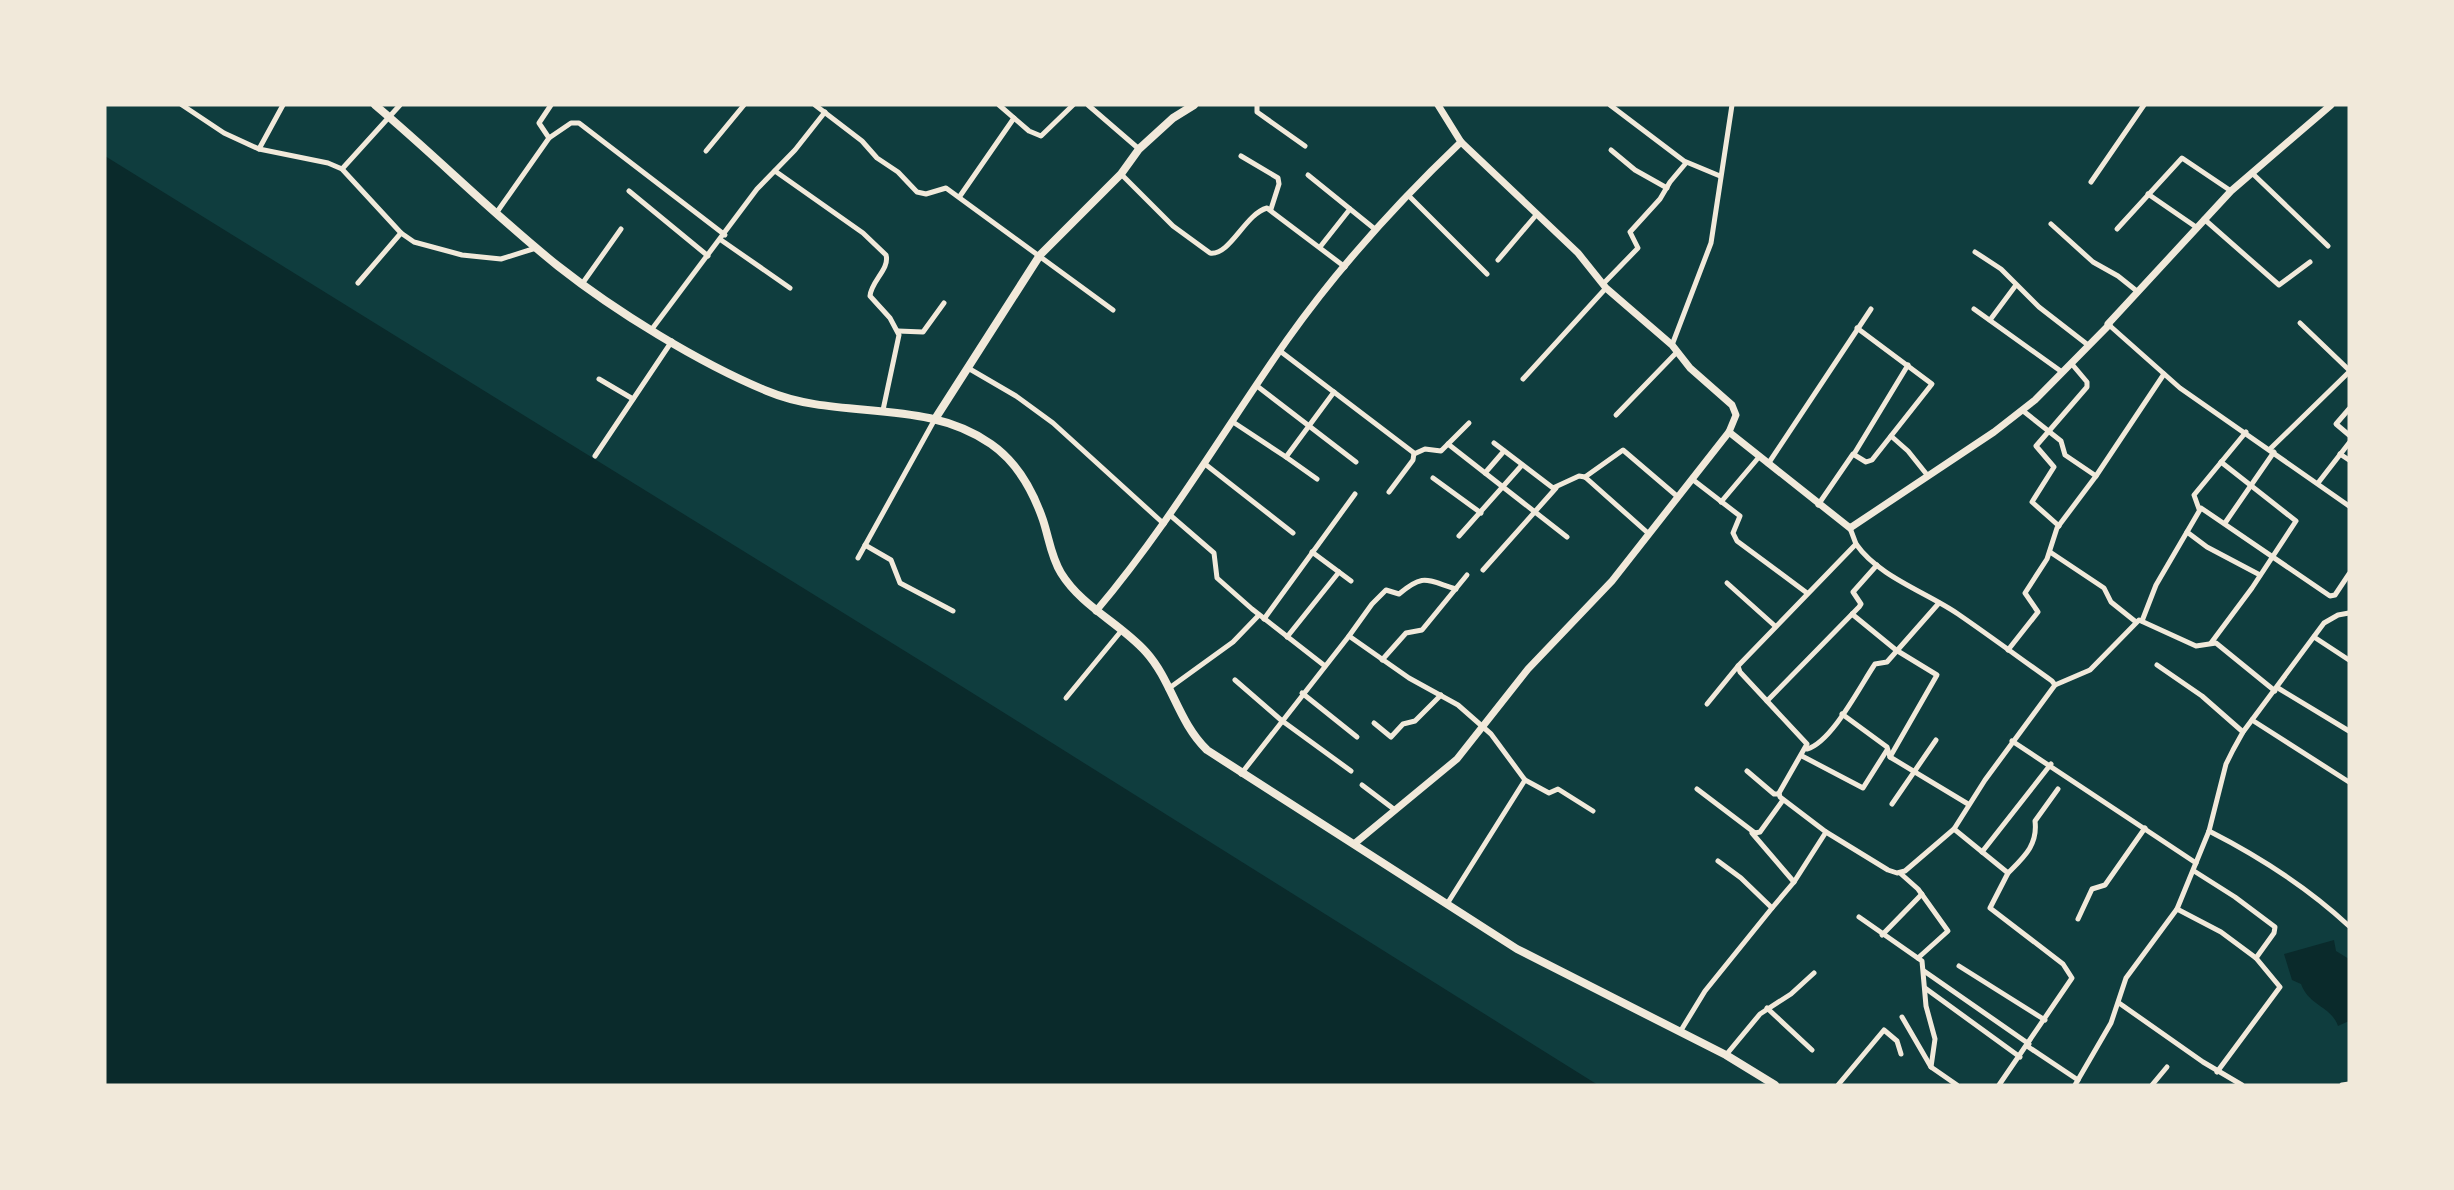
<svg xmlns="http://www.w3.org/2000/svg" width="2454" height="1190" viewBox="0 0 2454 1190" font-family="Commissioner,sans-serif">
  <rect width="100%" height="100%" fill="#0f3d3e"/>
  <g fill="#0a2a2b">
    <polygon points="105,156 942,674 1598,1085 105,1085"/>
    <path d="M2334 940 2336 951 2349 959V1021L2338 1026C2331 1006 2309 1006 2301 984L2292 980 2284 954Z"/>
  </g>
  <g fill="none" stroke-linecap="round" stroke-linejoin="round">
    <g stroke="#f1e9da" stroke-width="5">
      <polyline points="182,105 224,133 259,149 328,163 342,169 401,233 414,242 462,255 501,259 536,248"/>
      <polyline points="815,105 862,141 877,158 898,172 917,192 926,194 946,188 1113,310"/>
      <polyline points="999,105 1029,131 1041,136 1073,105"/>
      <polyline points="1088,105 1139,149"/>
      <polyline points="1257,105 1257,112 1305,146"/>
      <polyline points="1610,105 1684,161 1720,176"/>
      <polyline points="549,138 571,123 579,123 725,235"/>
      <polyline points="259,149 283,105"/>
      <polyline points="1611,150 1635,170 1667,188"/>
      <polyline points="706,151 744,105"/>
      <polyline points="1241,156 1278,178 1279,184 1271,209"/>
      <polyline points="342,169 400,105"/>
      <path d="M775 171 863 233 886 255C890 269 871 281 870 296L890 318 899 335 883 410"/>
      <polyline points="2252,173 2328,246"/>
      <path d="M1121 174 1173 226 1210 253C1230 256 1245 214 1267 208L1345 267"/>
      <polyline points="1308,175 1376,230"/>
      <polyline points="2091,182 2144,105"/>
      <polyline points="629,191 708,256"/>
      <polyline points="2148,194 2196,227"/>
      <polyline points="960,196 1014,118"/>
      <polyline points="1409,196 1487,274"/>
      <polyline points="497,212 549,138 539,123 551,105"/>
      <polyline points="2204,219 2279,285 2310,262"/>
      <polyline points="2051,224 2093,262 2118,276 2138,292"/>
      <polyline points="2117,229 2182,158 2231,191"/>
      <polyline points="721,240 790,288"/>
      <polyline points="1320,247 1350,209"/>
      <polyline points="1975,252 2001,269 2039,307 2088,345"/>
      <polyline points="1498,260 1537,214"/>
      <polyline points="358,283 401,233"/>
      <polyline points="582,284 621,229"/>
      <polyline points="1603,284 1638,248 1630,232 1660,199 1670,182 1686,163"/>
      <polyline points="1974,309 2062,372"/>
      <polyline points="1990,320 2016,285"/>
      <polyline points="2300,323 2349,370"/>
      <polyline points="2109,325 2180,388 2349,506"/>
      <polyline points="652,329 757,189 795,150 825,112"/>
      <polyline points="898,331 923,332 944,303"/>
      <polyline points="1672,345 1711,243 1732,105"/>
      <polyline points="1280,351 1414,453 1413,460 1389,492"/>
      <polyline points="968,368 1016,396 1053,423 1164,524"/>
      <polyline points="599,379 633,399"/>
      <polyline points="1523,379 1606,288"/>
      <polyline points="1257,386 1356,462"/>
      <polyline points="2349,409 2336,424 2349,435"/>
      <polyline points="2022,410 2061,441 2065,455 2096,476"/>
      <polyline points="1616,415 1677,352"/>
      <polyline points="1233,422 1286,457"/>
      <polyline points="1891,436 1908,451 1928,476"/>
      <polyline points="1494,443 1553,488 1579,476 1585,477 1649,534"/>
      <polyline points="1448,444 1567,537"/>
      <polyline points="2270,449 2349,372"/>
      <polyline points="1414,454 1425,449 1441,451 1469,423"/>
      <polyline points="1854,454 1908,365"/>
      <polyline points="2340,454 2349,460"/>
      <polyline points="595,456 672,341"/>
      <polyline points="1205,464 1293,533"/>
      <polyline points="1768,464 1871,309"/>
      <polyline points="1485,473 1504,451"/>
      <polyline points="1585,477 1623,450 1678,497"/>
      <polyline points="1433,478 1481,513"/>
      <polyline points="1317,479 1286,457 1334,392"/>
      <polyline points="1692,479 1740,516 1733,533 1737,541 1807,593"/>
      <polyline points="2318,483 2349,443"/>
      <polyline points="1721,502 1759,457"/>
      <polyline points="1818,505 1853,454 1866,462 1872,460 1932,384 1857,328"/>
      <polyline points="2199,509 2194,495 2246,432"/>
      <polyline points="1170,515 1214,553 1217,578 1252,609 1325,666"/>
      <polyline points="2225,523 2274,452"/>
      <polyline points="2059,526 2032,502 2054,467 2036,446 2087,387 2087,382 2071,363"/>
      <polyline points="2187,532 2207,547 2260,575"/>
      <polyline points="1459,536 1522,465"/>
      <polyline points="865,545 891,560 900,583 953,611"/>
      <polyline points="1312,552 1351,581"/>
      <polyline points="2050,552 2104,588 2111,602 2136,622"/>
      <polyline points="858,558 935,419"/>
      <polyline points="1483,570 1556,488"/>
      <polyline points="1727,583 1775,626"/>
      <polyline points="1852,614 1896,650 1937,675 1890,757"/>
      <polyline points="1264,619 1355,494"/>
      <polyline points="2142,621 2156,585 2201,508 2330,596 2335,595 2349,574"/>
      <path d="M1349 636 1372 604 1386 590 1399 594C1424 573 1426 580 1456 589"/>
      <polyline points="1287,637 1339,572"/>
      <polyline points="2314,637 2349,660"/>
      <polyline points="2211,643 2252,588 2296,521 2221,462"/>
      <polyline points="2008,650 2038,612 2025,593 2047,559 2057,528 2096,476 2164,374"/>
      <polyline points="1382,660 1406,633 1422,630 1467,575"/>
      <polyline points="2157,665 2202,696 2243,732"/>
      <polyline points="1235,680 1281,720 1351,771"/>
      <polyline points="2055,685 2090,670 2139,620 2196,646 2216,643 2275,691"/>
      <polyline points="2278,688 2349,731"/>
      <polyline points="1168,689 1233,642 1259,615"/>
      <polyline points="1302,693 1357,737"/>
      <polyline points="1066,698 1122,630"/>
      <polyline points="1767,701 1859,607 1861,604 1853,592 1877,565"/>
      <polyline points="1707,704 1738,666"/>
      <polyline points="1842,714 1887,747 1890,757 1968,804"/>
      <polyline points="2252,720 2349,782"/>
      <polyline points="1374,723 1391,737 1403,724 1415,721 1441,695"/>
      <polyline points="2012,741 2196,863"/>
      <path d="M1807 749C1832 742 1860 686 1875 664L1887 662 1939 603"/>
      <polyline points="1802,756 1863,788 1887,750"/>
      <polyline points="1747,771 1774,794 1779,794"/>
      <polyline points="1241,774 1349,636 1409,678 1458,705 1491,734 1525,780 1447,904"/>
      <polyline points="1525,780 1549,793 1558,789 1593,811"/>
      <polyline points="1362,785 1395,810"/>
      <polyline points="1697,789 1755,833 1760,832 1783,800"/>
      <polyline points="1892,804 1936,740"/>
      <polyline points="1954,829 2008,873 1990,908 2063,964 2072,978 1999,1085"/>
      <path d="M2209 831C2260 857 2307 887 2349 926"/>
      <path d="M1826 832 1888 870 1897 873 1905 871 1954 829 1985 780 2055 685 2052 681C2021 659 1990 636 1958 614 1926 592 1879 577 1856 544"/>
      <polyline points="1752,833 1794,882"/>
      <polyline points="1982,852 2051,764"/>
      <polyline points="2194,871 2235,897 2275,927 2274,933 2256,958"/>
      <polyline points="1900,873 1918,889 1948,931 1918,958"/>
      <path d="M2008 873C2024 857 2038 845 2035 821L2058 789"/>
      <polyline points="1772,908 1794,882 1826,832 1780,797 1779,793 1807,744 1740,672 1738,666 1856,544 1850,528"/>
      <polyline points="2177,909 2221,932 2256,958 2280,987 2217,1072"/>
      <polyline points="1859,917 1922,961 1926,1006 1935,1039 1931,1067"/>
      <polyline points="2078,919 2092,889 2105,885 2145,828"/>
      <polyline points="1882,935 1922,894"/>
      <polyline points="1959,966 2045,1020"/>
      <polyline points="1924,971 2029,1044"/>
      <polyline points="1925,988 2020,1057"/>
      <polyline points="2119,1003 2203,1062 2242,1085"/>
      <polyline points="1767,1008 1812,1050"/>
      <polyline points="1902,1017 1931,1067 1957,1085"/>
      <polyline points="1680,1032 1705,991 1772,908 1741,878 1718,861"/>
      <polyline points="2027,1046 2078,1080"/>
      <polyline points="1726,1055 1760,1014 1791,994 1814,973"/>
      <polyline points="1838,1085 1884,1030 1897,1041 1901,1054"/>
      <polyline points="2075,1085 2111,1023 2126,978 2177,909 2209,831 2226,764 2233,750 2243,732 2324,623 2338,615 2349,613"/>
      <polyline points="2152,1085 2167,1067"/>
      <polyline points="2342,1085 2349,1084"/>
    </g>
    <g stroke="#f1e9da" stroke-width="7">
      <polyline points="1438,105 1461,142 1578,253 1606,288 1672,345 1690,368 1732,405 1736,415 1729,432 1850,528 1994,432 2035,400 2109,325"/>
      <polyline points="2108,324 2231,191 2331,105"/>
      <path d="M1096 611C1168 526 1224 430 1287 340 1338 268 1398 202 1461 142"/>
      <polyline points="1354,844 1457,759 1528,669 1612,581 1729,432"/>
    </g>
    <polyline stroke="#f1e9da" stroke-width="8" points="935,419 1040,255 1121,174 1139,149 1173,118 1194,105"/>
    <path stroke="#f1e9da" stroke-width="8" d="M375 105C437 157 494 215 558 266 615 311 699 363 767 391 838 421 924 397 991 444 1017 462 1033 491 1043 520 1049 538 1051 557 1061 573 1082 607 1120 623 1146 652 1172 681 1178 722 1207 750L1517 949 1726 1055 1775 1085"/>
  </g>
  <rect width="2454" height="1190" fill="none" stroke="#f1e9da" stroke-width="213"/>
</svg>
